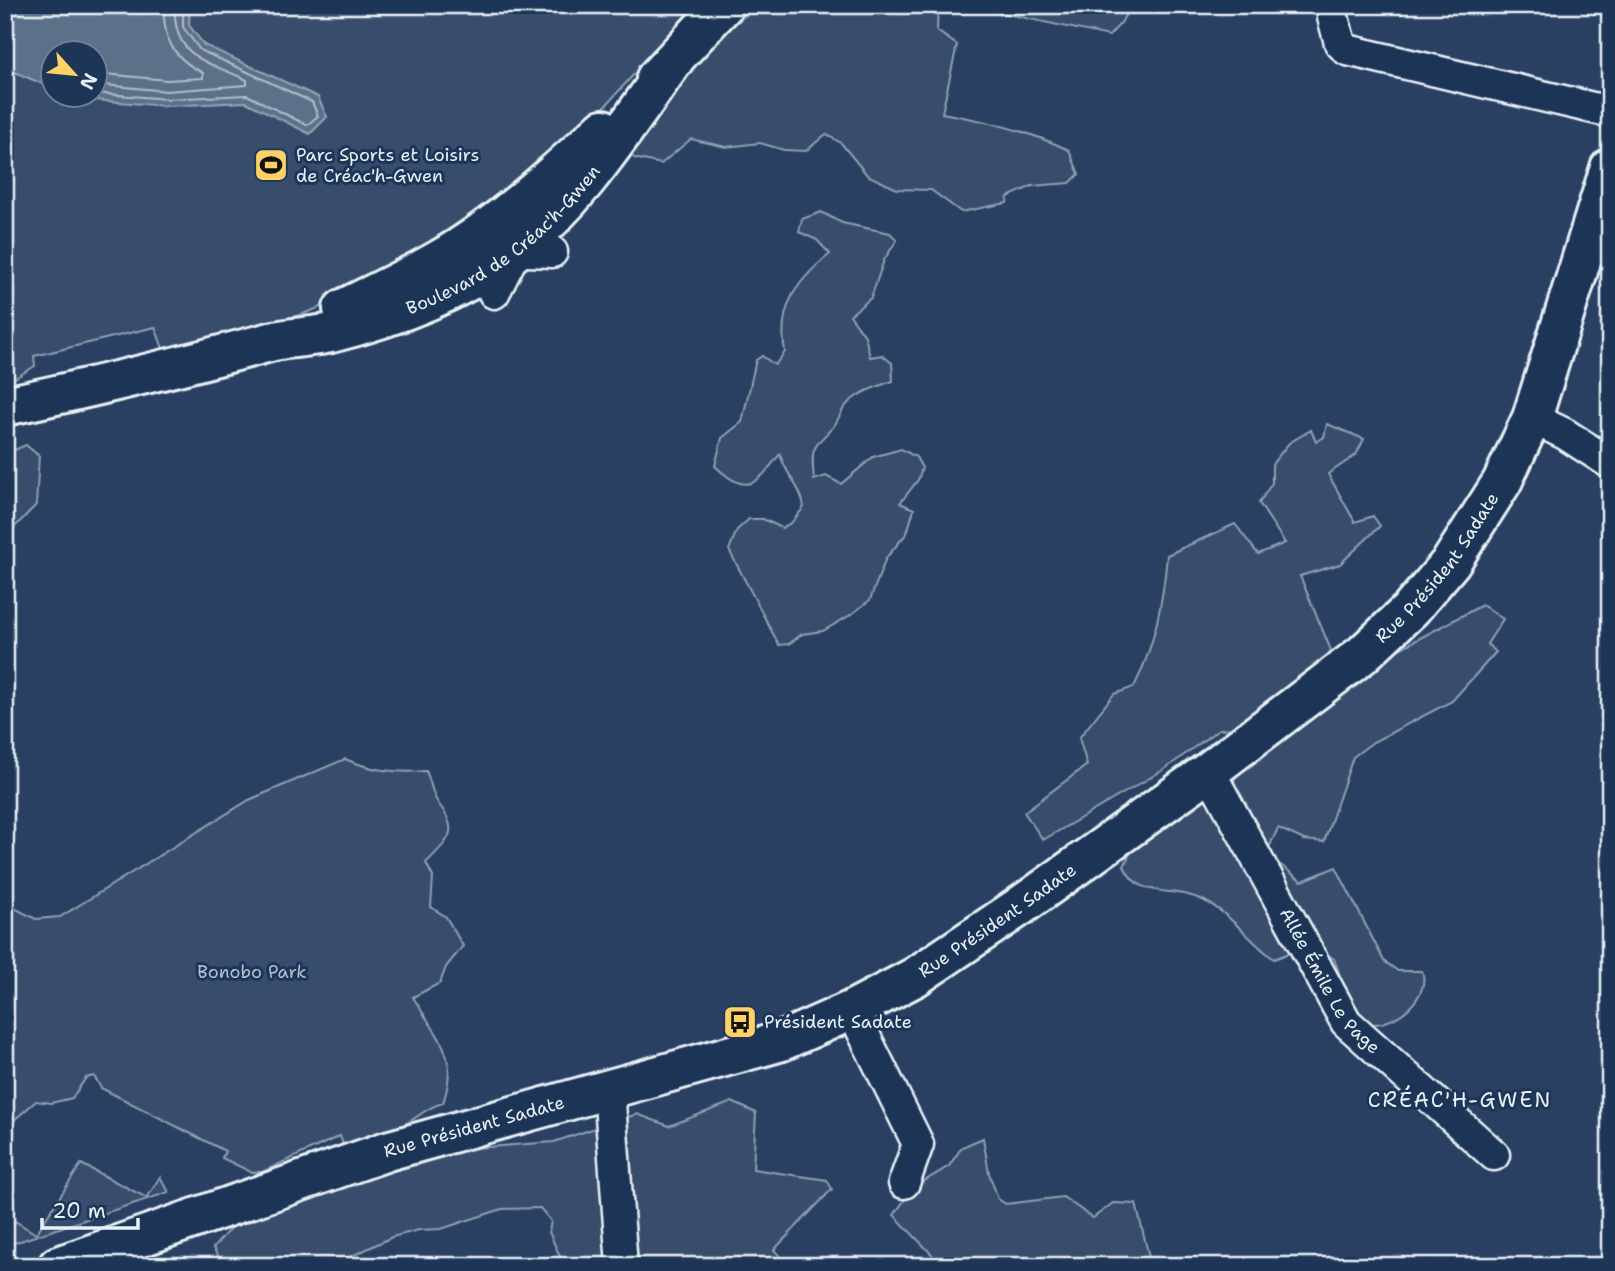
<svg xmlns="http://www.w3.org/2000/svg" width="1615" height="1271" viewBox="0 0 1615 1271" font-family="'Shantell Sans',sans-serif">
  <rect width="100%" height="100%" fill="#1d3557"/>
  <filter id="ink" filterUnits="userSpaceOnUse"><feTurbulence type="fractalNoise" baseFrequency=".0143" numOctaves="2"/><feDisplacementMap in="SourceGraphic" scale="14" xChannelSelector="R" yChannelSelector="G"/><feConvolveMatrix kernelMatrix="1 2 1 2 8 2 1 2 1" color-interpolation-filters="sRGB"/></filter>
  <g filter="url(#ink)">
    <polygon fill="#2a4162" points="673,5 1610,5 1610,1266 5,1266 5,384 35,367 34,356 155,327 164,350"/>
    <g fill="#374d6c" stroke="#909fb2" stroke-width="2" fill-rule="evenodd">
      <path d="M5 5H696L591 122 543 168 372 287 303 314 164 351 155 327 34 356 35 366 5 384ZM52 52H94V94H52Z"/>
      <path d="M757 5H938L937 31 957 45 942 113C987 121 1028 131 1069 150L1079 174 1070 183 1032 186 1008 197 1007 203 961 212 931 190 897 189 867 175 841 143 826 134 806 151 784 150 760 143 726 147 691 139 661 164 634 158 625 145 682 71Z"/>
      <polygon points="965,5 1131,5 1121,23 1109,36"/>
      <path d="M821 212 842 223 890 233 897 240 884 260 871 298 850 315 865 336 870 357 882 355 892 363 893 381C876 387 855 393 844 408 840 414 838 421 833 427 811 450 811 447 814 480L826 476 841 484 873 457 901 449 916 457 922 468 918 480 900 503 914 509 907 533 886 558 870 600 852 614 823 631 802 634 789 644 779 645 729 550 737 530 749 519H763L782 528 792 522 804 507C801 486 785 474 780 454 757 484 748 497 715 466L722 438 742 422 756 360 762 356 775 365 785 352C777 306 797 281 830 254L817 240 799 232 802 219Z"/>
      <path d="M1327 424 1364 439 1356 455 1328 474 1355 522 1373 516 1380 526 1340 564 1300 576 1343 679 1482 605 1503 619 1487 644 1496 652 1452 701 1373 742 1353 757 1324 842 1304 840 1278 828 1266 854 1302 881 1336 867 1384 961 1398 971H1422C1431 996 1397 1025 1372 1024 1367 1024 1361 1020 1356 1019L1334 959 1312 944 1274 959C1245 938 1224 903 1188 895 1163 889 1136 895 1124 866L1134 845 1173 817 1211 795 1233 794 1240 728 1219 729 1165 769 1043 840 1024 812 1087 765 1079 738 1114 694 1134 687C1155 645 1163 601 1167 555L1235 524 1258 554 1285 543 1259 503 1272 483V464L1289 443 1311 430 1316 442 1324 437Z"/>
      <polygon points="26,445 39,456 36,505 5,537 5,454"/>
      <path d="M345 759C373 771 396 773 426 771 431 781 432 795 438 803 461 832 449 839 426 863L433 877 431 907 446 917 463 946 446 967 440 983 413 997C437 1038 460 1053 443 1103 426 1107 418 1118 403 1125 384 1133 362 1139 343 1145L340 1136 262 1172H251L222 1158 225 1151 101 1088 94 1076 86 1078 72 1098 51 1103 36 1101 5 1128V879L14 908 36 919 60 917 249 800Z"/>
      <polygon points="732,1102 756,1113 753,1169 827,1180 832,1189 774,1250 791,1266 564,1266 549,1232 551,1221 540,1208 502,1209 441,1229 419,1230 392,1237 348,1258 348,1266 224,1266 213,1248 233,1225 253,1216 462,1149 554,1142 637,1114 669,1126"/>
      <polygon points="983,1138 989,1173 998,1199 1006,1204 1063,1197 1093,1218 1113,1203 1136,1204 1150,1261 1136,1266 943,1266 894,1215 913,1188 949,1166 962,1147"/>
      <polygon points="81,1164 147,1198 160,1177 169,1192 11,1244 9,1235 15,1221 36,1234"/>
    </g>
    <polygon fill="#5d7089" stroke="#95a4b5" stroke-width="2" points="5,5 190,5 189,25 204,45 318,97 327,117 310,134 246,102 166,106 83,99 71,95 94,94 94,52 52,52 52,88 5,68"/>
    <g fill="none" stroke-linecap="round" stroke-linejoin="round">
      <g stroke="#b0bdcc" stroke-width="2">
        <path d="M94 73 167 80 203 78V73C173 58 162 38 164 5"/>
        <path d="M94 84 167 91 247 85V80C207 61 172 58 175 5"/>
        <polyline points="94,93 167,99 247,95 307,125 318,116 312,102 200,50 183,27 183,5"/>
      </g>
      <g stroke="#e8f1f8" stroke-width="35">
        <g id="street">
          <polyline points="1333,17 1340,43 1347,50 1610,112"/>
          <polyline points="504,250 552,252"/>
          <polyline points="494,293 516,250"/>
          <polyline points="1532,418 1565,434 1610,463"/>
          <path id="s1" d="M1209 771 1346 1022 1494 1155"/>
          <polyline points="852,1010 918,1144 904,1183"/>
          <polyline points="609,1089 622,1266"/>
        </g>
      </g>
      <g stroke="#e8f1f8" stroke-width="44">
        <g id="secondary">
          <polyline points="656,78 724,5"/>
          <path d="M343 309C375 293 408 278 439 260 499 225 552 176 603 129"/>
          <path id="s2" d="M5 406C96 387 184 365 274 341 293 337 313 337 331 333 395 317 462 291 515 251 581 200 626 126 674 60"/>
          <path id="s3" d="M58 1266 387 1151 782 1041 852 1010 915 977 1019 907 1209 771 1362 655 1411 609 1451 562 1502 482 1532 418 1610 168"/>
        </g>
      </g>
      <use href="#street" stroke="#1d3557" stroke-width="30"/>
      <use href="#secondary" stroke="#1d3557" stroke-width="38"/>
    </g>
  </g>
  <defs>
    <g id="stadium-square" transform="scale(1.75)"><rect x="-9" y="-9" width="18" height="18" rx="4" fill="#ffd166" stroke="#1d3557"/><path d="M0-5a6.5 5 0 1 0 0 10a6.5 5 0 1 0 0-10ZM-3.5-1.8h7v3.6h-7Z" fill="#111"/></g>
    <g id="bus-square" transform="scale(1.75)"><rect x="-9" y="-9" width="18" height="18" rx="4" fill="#ffd166" stroke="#1d3557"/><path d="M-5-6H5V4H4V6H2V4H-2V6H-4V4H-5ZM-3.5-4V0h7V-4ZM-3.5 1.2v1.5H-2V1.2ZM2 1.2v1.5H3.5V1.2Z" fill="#111"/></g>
  </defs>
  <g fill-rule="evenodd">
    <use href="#stadium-square" x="271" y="165"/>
    <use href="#bus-square" x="740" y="1022"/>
  </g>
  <g text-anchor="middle" stroke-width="6" stroke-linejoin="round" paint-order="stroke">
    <g font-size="18" fill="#e8f1f8" stroke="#1d3557" text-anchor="start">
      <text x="296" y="161">Parc Sports et Loisirs<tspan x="296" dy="21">de Créac'h-Gwen</tspan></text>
      <text x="764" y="1028">Président Sadate</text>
    </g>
    <g font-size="18" fill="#e8f1f8" stroke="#1d3557">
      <text dy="6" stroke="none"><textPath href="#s2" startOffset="534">Boulevard de Créac'h-Gwen</textPath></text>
      <text dy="6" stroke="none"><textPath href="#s3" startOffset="1573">Rue Président Sadate</textPath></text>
      <text dy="6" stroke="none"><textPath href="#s3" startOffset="1006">Rue Président Sadate</textPath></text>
      <text dy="6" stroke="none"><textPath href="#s1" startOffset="243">Allée Émile Le Page</textPath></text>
      <text dy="6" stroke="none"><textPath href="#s3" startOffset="439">Rue Président Sadate</textPath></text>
    </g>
    <g font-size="18" fill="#b3c0ce" stroke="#1d3557">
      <text x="252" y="978">Bonobo Park</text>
    </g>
    <g font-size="21" letter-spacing="2" fill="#e8f1f8" stroke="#1d3557">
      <text x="1460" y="1107">CRÉAC'H-GWEN</text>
    </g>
  </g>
  <rect width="1615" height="1271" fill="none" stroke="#1d3557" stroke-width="28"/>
  <rect x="14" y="14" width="1587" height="1243" fill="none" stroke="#e8f1f8" stroke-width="2.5" filter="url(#ink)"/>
  <g transform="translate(74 74) rotate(117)"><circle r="33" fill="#1d3557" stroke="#6e8097" stroke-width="2"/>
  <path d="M0-5L12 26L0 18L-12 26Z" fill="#ffd166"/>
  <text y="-10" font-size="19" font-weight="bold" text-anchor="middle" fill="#e8f1f8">N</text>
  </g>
  <path d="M42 1218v10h96v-10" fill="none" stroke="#e8f1f8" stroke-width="3.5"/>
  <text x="52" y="1218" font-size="21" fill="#e8f1f8" stroke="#1d3557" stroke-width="5" paint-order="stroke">20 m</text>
</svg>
